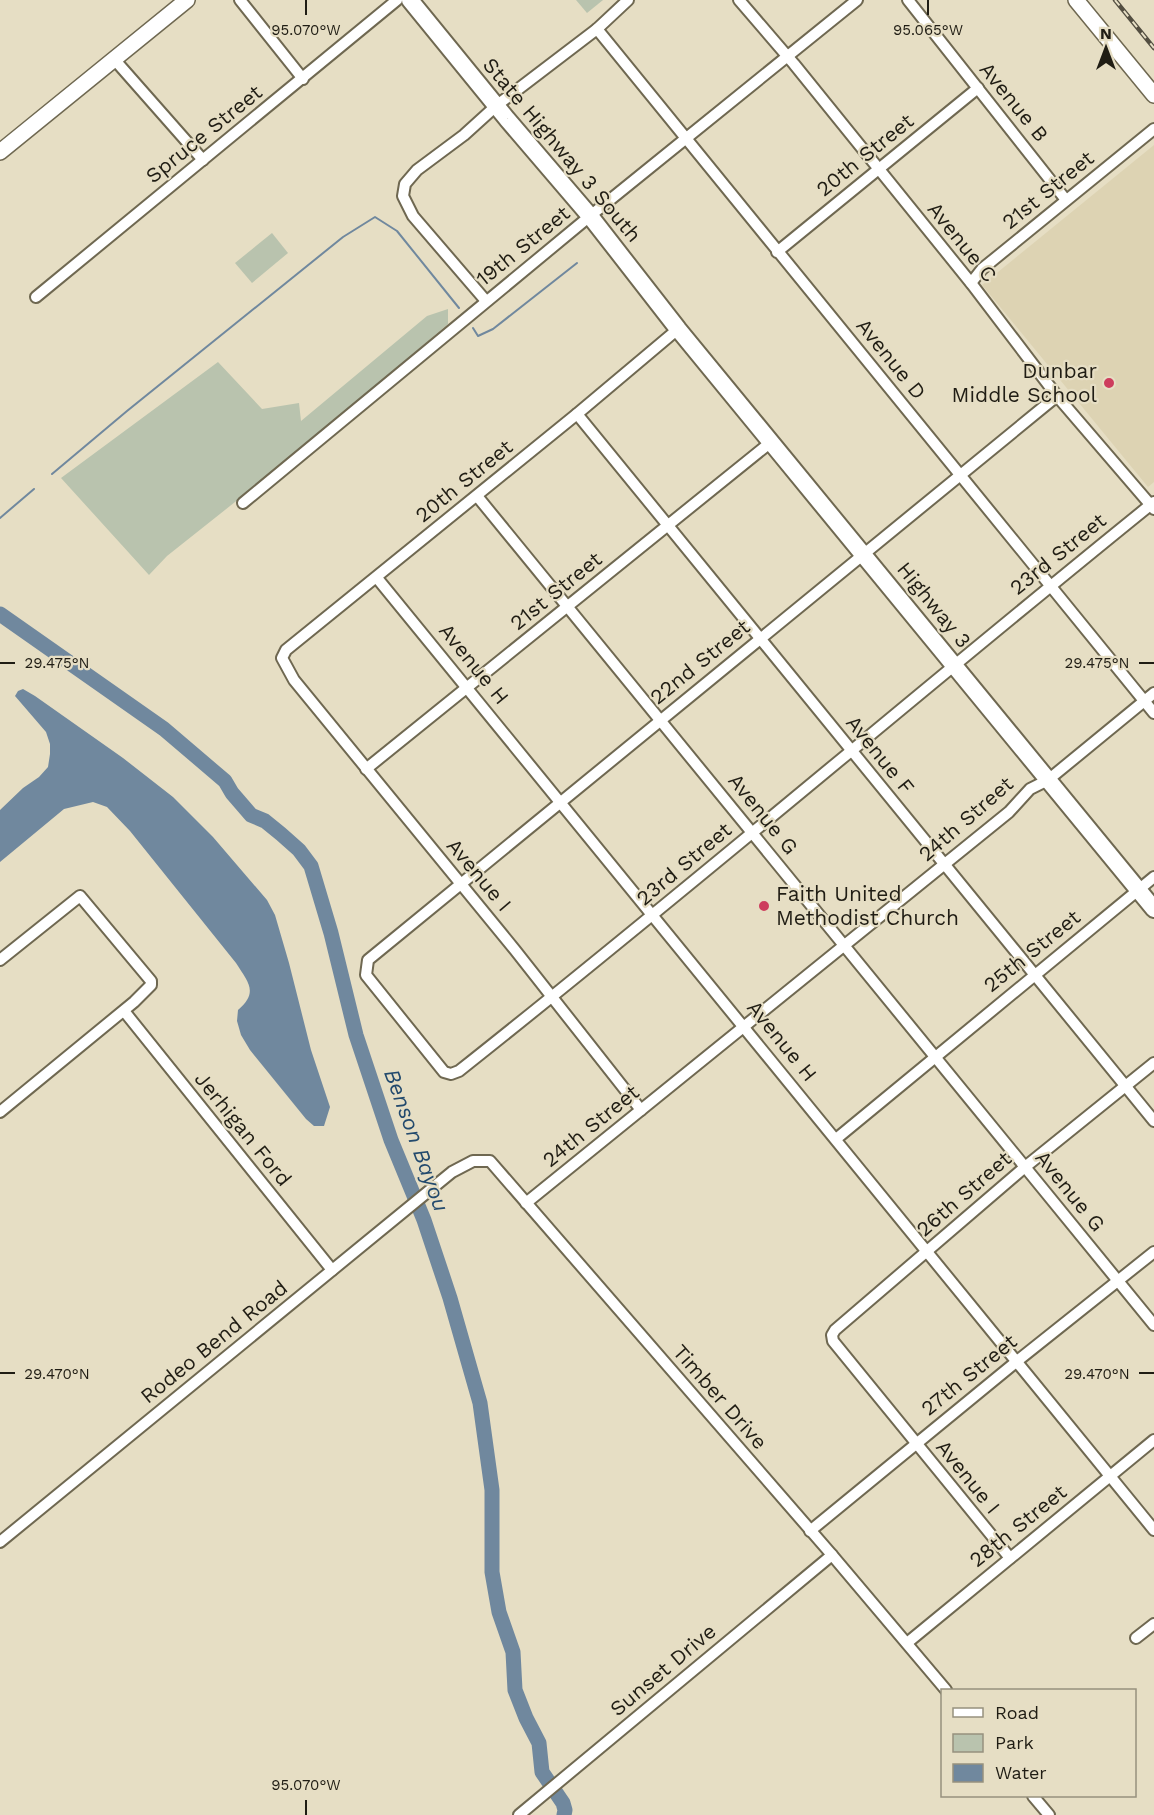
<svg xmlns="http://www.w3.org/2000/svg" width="1154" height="1815" viewBox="0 0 1154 1815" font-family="'Work Sans',sans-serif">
  <rect width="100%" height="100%" fill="#e6dec4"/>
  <polygon fill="#ddd3b3" points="1154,145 1154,482 1148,487 982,285"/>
  <g fill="#b9c3ae">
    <polygon points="576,0 603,0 587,13"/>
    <polygon points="272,233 288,253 252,283 235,263"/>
    <polygon points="448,309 448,324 293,456 167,556 149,575 61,478 218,362 262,409 299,403 301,421 427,316"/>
  </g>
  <path fill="#70889e" d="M23 689 35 696 123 758 173 797 213 837 267 900 275 915 289 963 311 1050 330 1107 324 1126H314L306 1119 250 1050 241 1035 237 1021 238 1010C259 992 248 982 236 963L130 831 107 807 93 802 64 809 0 862V810L23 788 39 777 48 767 50 754V744L46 732 15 696 18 691Z"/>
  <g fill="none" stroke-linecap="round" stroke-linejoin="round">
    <g stroke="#70889e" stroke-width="2">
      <polyline points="473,328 478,336 493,329 577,263"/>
      <polyline points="52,474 127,411 343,237 375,217 397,231 459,308"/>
      <polyline points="0,518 34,489"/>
    </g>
    <polyline stroke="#70889e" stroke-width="15" points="0,614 164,729 225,781 232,793 251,815 265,821 281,834 299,850 311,866 331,933 356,1035 391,1140 424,1220 450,1298 480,1403 492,1490 492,1572 499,1612 513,1652 515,1690 526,1718 539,1743 542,1772 563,1803 565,1810 564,1815"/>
    <g stroke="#6f6851" stroke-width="14">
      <g id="street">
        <polyline points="240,0 303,79"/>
        <polyline points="739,0 794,64 971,283 1057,396 1154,509"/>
        <polyline points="908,0 1066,200"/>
        <polyline points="597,29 1154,713"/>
        <polyline points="114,59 203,160"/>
        <polyline points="777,252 978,88"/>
        <polyline points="971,283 982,269 1154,129"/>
        <polyline points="36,297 397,0"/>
        <polyline points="486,301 413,216 403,196 405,184 417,170 464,135 496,106 597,29 628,0"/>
        <path d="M1057 396 368 960 366 975 444 1072 451 1074 459 1071C694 885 921 690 1154 502"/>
        <polyline points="577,414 1154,1121"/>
        <polyline points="477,496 1154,1325"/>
        <polyline points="243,503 590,216 857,0"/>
        <polyline points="377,578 1154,1530"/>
        <polyline points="366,769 771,442"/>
        <polyline points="0,960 80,896 151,981 151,985 134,1002 0,1112"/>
        <polyline points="124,1011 332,1270"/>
        <polyline points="641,1110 515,950 294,680 282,658 286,650 577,414 678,329"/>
        <polyline points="836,1139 1154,877"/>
        <polyline points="526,1203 1009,812 1030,789 1048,780 1154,693"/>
        <polyline points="810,1531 1016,1362 1154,1252"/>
        <polyline points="0,1542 452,1172 473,1161 490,1161 832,1555 946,1690"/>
        <polyline points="1010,1558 833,1341 832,1335 835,1330 1025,1167 1154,1063"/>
        <polyline points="1136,1638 1154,1624"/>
        <polyline points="907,1643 1154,1440"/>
        <polyline points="1033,1796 1049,1815"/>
        <polyline points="519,1815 832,1555"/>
      </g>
    </g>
    <g stroke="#6f6851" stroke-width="18">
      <g id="secondary">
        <polyline points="1076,0 1154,95"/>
        <polyline points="0,152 187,0"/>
      </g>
    </g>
    <g stroke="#6f6851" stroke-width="20">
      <polyline id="primary" points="410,0 507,119 590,216 678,329 1154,909"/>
    </g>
    <use href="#street" stroke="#fff" stroke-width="10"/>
    <use href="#secondary" stroke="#fff" stroke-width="15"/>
    <use href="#primary" stroke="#fff" stroke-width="16"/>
    <g stroke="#534e41" stroke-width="4.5">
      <polyline id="rail" points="1115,0 1154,48"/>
    </g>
    <use href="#rail" stroke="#e6dec4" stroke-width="2" stroke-dasharray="7" stroke-linecap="butt"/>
  </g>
  <path fill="none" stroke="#201d14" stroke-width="2" d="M306 0V15M928 0V15M0 663H15M1139 663H1154M0 1373H15M1139 1373H1154M306 1800V1815"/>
  <g fill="#cd3d5d" stroke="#e6dec4" stroke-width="2">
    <circle cx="1109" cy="383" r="6"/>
    <circle cx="764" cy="906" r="6"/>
  </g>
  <g text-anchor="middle" stroke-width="4.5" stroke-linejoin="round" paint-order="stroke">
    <g font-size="21" fill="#201d14" stroke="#e6dec4">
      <text transform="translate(1014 102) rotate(51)" y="7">Avenue B</text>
      <text transform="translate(204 134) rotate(-39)" y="7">Spruce Street</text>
      <text transform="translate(562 150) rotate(50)" y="7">State Highway 3 South</text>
      <text transform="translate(865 155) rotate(-39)" y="7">20th Street</text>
      <text transform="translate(1048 190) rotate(-39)" y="7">21st Street</text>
      <text transform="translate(962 242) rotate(51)" y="7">Avenue C</text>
      <text transform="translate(523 246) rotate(-39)" y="7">19th Street</text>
      <text transform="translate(891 359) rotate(51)" y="7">Avenue D</text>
      <text transform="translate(464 481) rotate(-39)" y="7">20th Street</text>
      <text transform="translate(1058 554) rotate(-39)" y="7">23rd Street</text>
      <text transform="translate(556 591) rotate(-39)" y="7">21st Street</text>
      <text transform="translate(934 605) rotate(51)" y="7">Highway 3</text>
      <text transform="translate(700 662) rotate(-39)" y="7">22nd Street</text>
      <text transform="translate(474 664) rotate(51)" y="7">Avenue H</text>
      <text transform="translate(880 755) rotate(51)" y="7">Avenue F</text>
      <text transform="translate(763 814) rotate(51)" y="7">Avenue G</text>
      <text transform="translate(966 819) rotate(-41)" y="7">24th Street</text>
      <text transform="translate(684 864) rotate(-40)" y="7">23rd Street</text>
      <text transform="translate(479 875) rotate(50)" y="7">Avenue I</text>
      <text transform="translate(1032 951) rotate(-39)" y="7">25th Street</text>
      <text transform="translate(782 1041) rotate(51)" y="7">Avenue H</text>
      <text transform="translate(591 1126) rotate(-39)" y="7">24th Street</text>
      <text transform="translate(243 1129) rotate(51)" y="7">Jerhigan Ford</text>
      <text transform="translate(1070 1191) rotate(51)" y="7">Avenue G</text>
      <text transform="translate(964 1194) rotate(-41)" y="7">26th Street</text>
      <text transform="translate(214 1342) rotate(-39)" y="7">Rodeo Bend Road</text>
      <text transform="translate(969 1375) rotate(-39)" y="7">27th Street</text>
      <text transform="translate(720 1397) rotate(49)" y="7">Timber Drive</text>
      <text transform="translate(968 1477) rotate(51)" y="7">Avenue I</text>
      <text transform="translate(1018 1526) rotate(-39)" y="7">28th Street</text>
      <text transform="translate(663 1670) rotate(-40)" y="7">Sunset Drive</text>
    </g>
    <g font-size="21" fill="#201d14" stroke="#e6dec4" text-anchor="end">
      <text x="1097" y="378">Dunbar<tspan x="1097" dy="24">Middle School</tspan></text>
      <text x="776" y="901" text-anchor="start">Faith United<tspan x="776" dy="24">Methodist Church</tspan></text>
    </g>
    <g font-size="22" font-style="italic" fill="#234a6d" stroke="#e6dec4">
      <text transform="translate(417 1140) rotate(70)" y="8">Benson Bayou</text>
    </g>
  </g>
  <g font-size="15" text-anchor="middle" fill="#201d14" stroke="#e6dec4" stroke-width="4.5" stroke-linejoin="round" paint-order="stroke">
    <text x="306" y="35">95.070°W</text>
    <text x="928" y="35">95.065°W</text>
    <text x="57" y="668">29.475°N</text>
    <text x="1097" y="668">29.475°N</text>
    <text x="57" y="1379">29.470°N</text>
    <text x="1097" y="1379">29.470°N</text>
    <text x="306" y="1790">95.070°W</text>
  </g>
  <rect x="941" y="1689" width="195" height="108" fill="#e6dec4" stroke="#97917e" stroke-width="1.5"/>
  <rect x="953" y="1708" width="30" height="9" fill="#ffffff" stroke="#97917e" stroke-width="1.5"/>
  <text x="995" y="1719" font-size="18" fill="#201d14">Road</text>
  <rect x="953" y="1734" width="30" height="18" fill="#b9c3ae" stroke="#97917e" stroke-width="1.5"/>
  <text x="995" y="1749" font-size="18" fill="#201d14">Park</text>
  <rect x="953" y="1764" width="30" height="18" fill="#70889e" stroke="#97917e" stroke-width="1.5"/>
  <text x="995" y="1779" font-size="18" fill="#201d14">Water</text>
  <g transform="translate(1106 48)" stroke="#e6dec4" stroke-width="4.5" paint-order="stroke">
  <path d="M0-4.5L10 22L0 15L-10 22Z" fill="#201d14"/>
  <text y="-9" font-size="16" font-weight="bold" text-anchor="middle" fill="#201d14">N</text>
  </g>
</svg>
